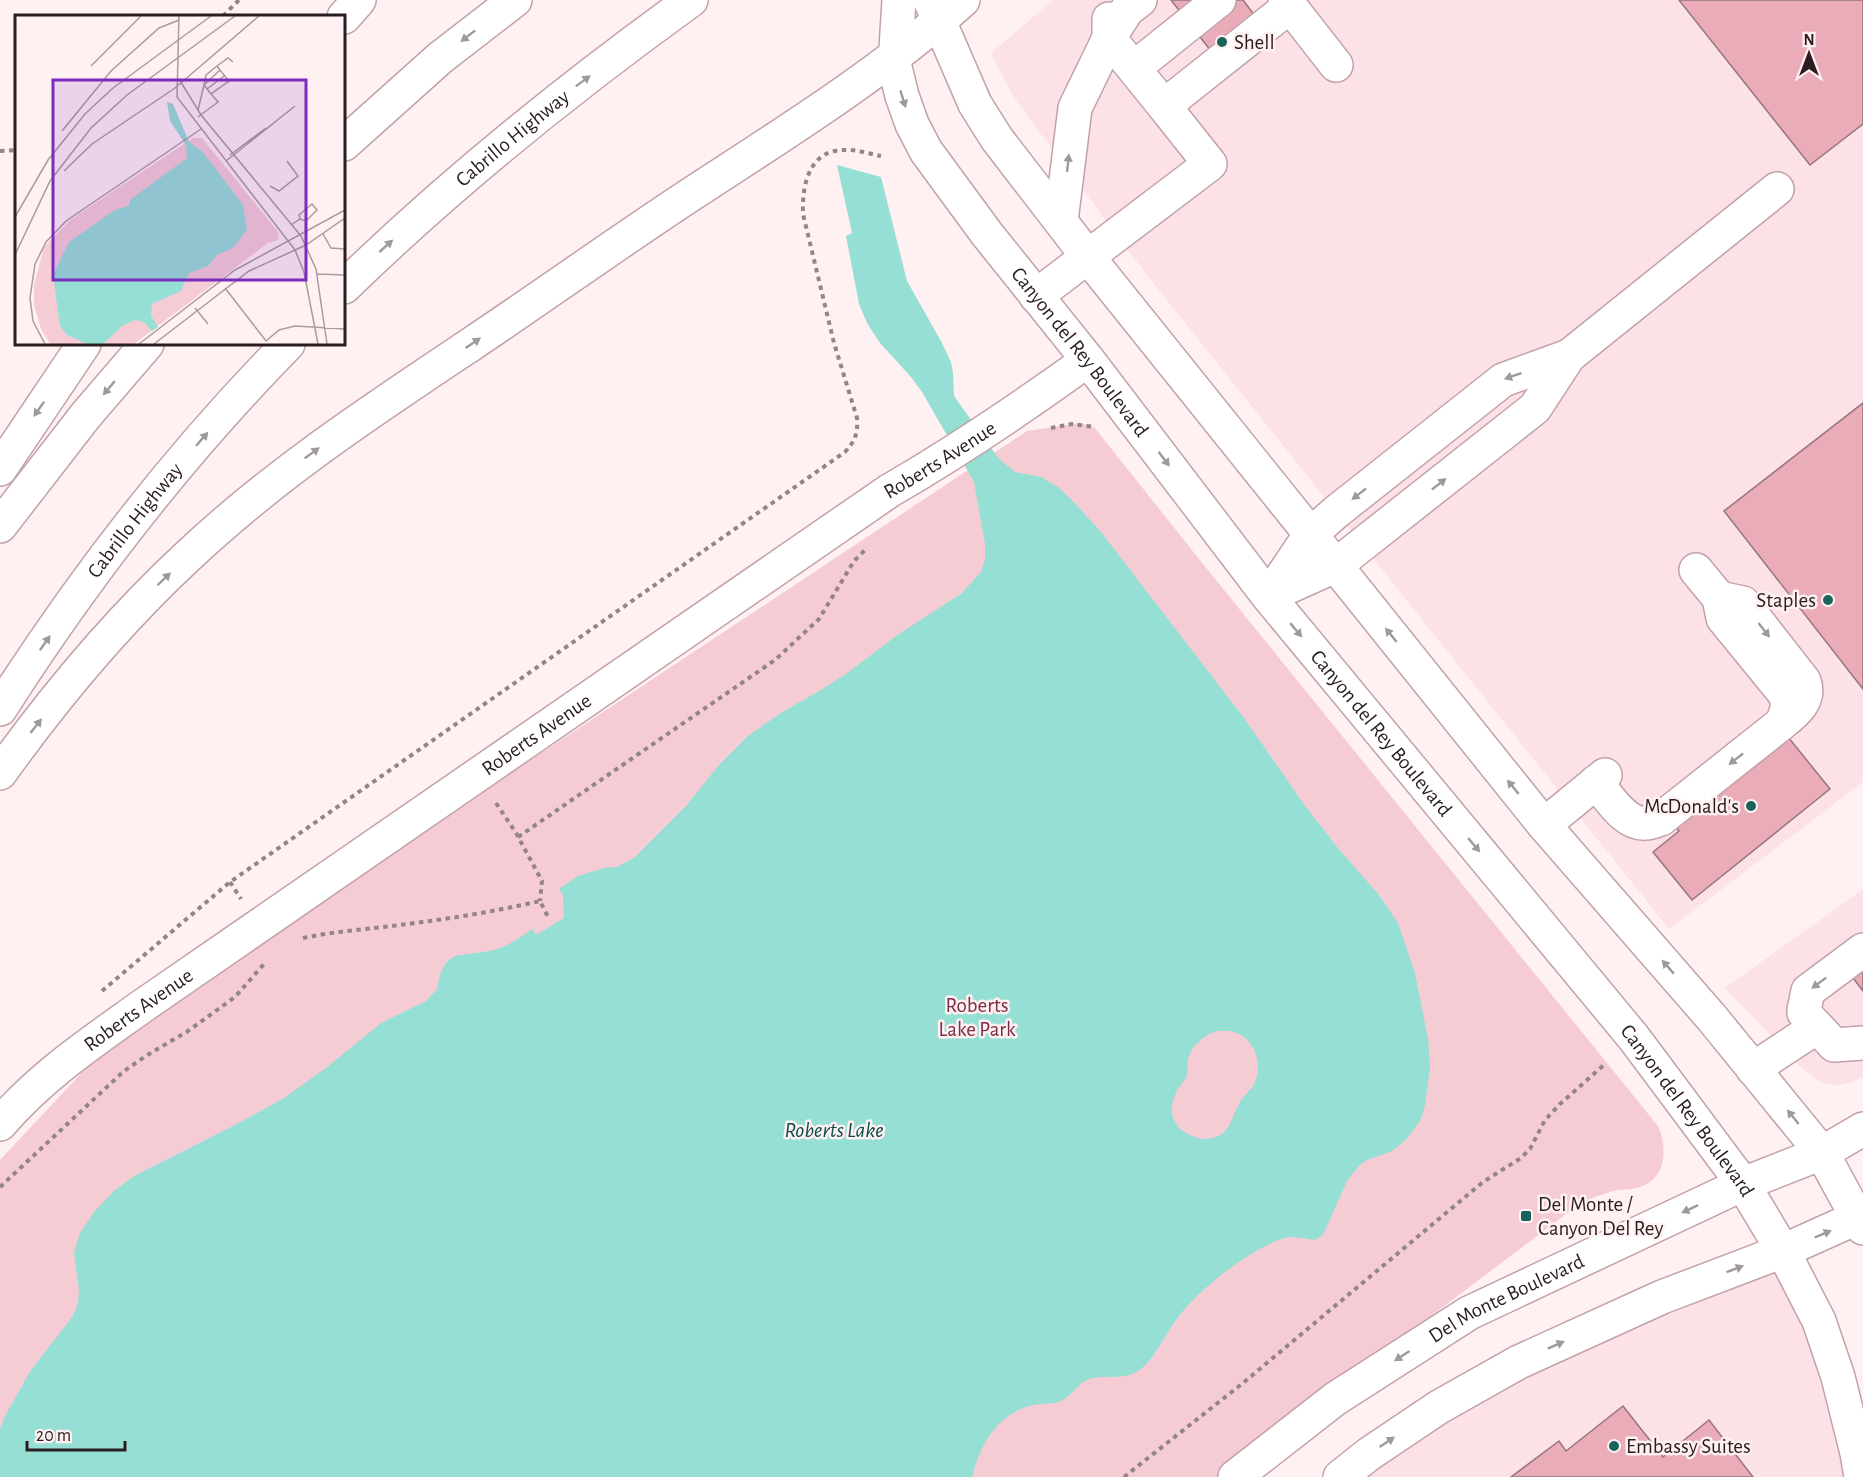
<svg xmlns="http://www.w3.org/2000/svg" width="1863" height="1477" viewBox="0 0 1863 1477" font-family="'Alegreya Sans',sans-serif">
  <rect width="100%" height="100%" fill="#fff0f2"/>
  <g fill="#fce1e7">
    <polygon points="1053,0 1863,0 1863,782 1669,929 1143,270 1014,98 991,53"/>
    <polygon points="1863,889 1863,1076 1853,1082 1840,1085 1827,1084 1817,1080 1804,1070 1725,988"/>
    <polygon points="1783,1251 1861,1477 1340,1477 1439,1407"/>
  </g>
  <path fill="#f5ccd4" d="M1080 423 1094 427 1207 569 1658 1126C1667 1145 1667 1174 1645 1185 1636 1190 1623 1189 1613 1191 1602 1194 1592 1198 1582 1202L1218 1477H0V1160L119 1033 1027 431Z"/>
  <path fill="#95dfd5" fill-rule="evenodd" d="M837 165 881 177 907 281 942 343 951 362 953 373 954 396 999 459 1015 472 1041 477 1058 487 1071 499 1101 532 1244 718 1303 803 1337 847 1379 895 1398 923 1415 973 1428 1039 1430 1067 1425 1105 1421 1119 1413 1131 1405 1141 1390 1152 1367 1160 1359 1166 1347 1181 1323 1235 1315 1240C1305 1239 1295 1235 1284 1238 1250 1249 1196 1291 1176 1320 1165 1335 1153 1362 1138 1371 1123 1381 1106 1374 1089 1379 1077 1384 1072 1396 1061 1401 1052 1405 1043 1403 1034 1405 998 1412 980 1445 972 1477H0V1429L6 1414 31 1370 73 1316 78 1303 79 1290 74 1253 80 1233 95 1211 114 1191 134 1176 239 1123 284 1098 326 1068 381 1023 426 1001 437 989 440 975 445 964 454 956 490 951 506 946 533 929 536 935 564 918 563 895 559 889 578 876 604 868 617 867 634 858 686 806 718 766 749 735 784 711 821 690 846 674 896 636 962 593 981 572 985 559V544L974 482 922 392 911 377 880 343 867 323 859 304 846 236 852 233ZM1216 1031C1221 1031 1226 1031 1230 1031 1255 1036 1265 1065 1253 1086 1249 1092 1242 1097 1239 1104 1231 1118 1230 1135 1212 1138 1206 1139 1203 1140 1198 1138 1173 1131 1165 1112 1178 1089 1180 1085 1184 1082 1186 1078 1188 1072 1187 1065 1188 1059 1191 1045 1204 1036 1216 1031Z"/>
  <g fill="#eaacb9" stroke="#96767c" stroke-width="1.5">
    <polygon points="1171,0 1243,0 1262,25 1218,60"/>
    <polygon points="1679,0 1863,0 1863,124 1810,165"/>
    <polygon points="1863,403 1863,689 1724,511"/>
    <polygon points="1784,732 1830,789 1692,900 1653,852 1679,831 1672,823"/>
    <polygon points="1863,957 1863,991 1850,974"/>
    <polygon points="1623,1406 1663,1457 1709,1420 1753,1477 1511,1477 1559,1441 1566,1451"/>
  </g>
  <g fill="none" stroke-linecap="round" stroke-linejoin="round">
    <g stroke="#c3a1a8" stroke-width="36">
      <g id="minor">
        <polyline points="1290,6 1336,65"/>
        <polyline points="1109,19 1109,38 1164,106"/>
        <polyline points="1134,68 1219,0"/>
        <polyline points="1061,221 1075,108 1109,38 1127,10 1140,0"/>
        <polyline points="1036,296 1210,164 1164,106 1290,6 1285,0"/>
        <polyline points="1696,570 1719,598 1723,618 1785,694 1788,705 1783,722"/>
        <polyline points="1268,596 1335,566 1535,408 1569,356 1777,189"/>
        <polyline points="1269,596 1310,535 1336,512 1503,380 1569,356"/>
        <path d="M1596 782C1609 797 1625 826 1647 823 1651 823 1657 820 1661 819L1782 723C1796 712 1811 700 1804 681L1743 603 1719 598"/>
        <polyline points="1544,825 1605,775"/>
        <polyline points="1863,950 1808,991 1804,1010 1804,1013 1834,1045 1863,1043"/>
        <polyline points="1753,1069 1817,1027"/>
        <path id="s1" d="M0 1124C41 1076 91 1043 141 1007L889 491C958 451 1023 407 1088 360"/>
      </g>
    </g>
    <g stroke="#c3a1a8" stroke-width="36">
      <g id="major">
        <path id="s2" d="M899 0 896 49 893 59 902 96 912 124 926 151 987 234 1088 360 1268 596 1634 1038 1743 1184 1783 1251 1819 1321 1838 1377 1857 1453 1861 1477"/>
        <polyline points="930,0 975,104 997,139 1088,257 1544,825 1712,1018 1822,1153 1863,1228"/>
        <path id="s3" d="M1235 1477 1335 1399 1469 1313 1743 1184 1822 1153 1863 1129"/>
        <polyline points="1340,1477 1369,1454 1439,1407 1519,1362 1662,1297 1783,1251 1863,1215"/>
      </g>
    </g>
    <g stroke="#c3a1a8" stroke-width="36">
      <g id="highway">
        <polyline points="344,17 359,0"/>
        <polyline points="344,144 440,58 515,0"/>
        <path id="s4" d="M344 287C452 182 569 88 691 0"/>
        <polyline points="0,469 84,344"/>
        <polyline points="0,526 86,415 147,344"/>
        <path id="s5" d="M0 709C83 579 180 454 288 344"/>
        <path d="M0 773C56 695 118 621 188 556 275 474 374 409 473 343 543 296 613 246 684 199 780 136 878 76 963 0"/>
      </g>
    </g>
    <g stroke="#938587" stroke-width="4" stroke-dasharray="4.5 4.5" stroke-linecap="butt">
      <polyline points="223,16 239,0"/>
      <polyline points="0,151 16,150"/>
      <polyline points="1051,428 1072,424 1094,427"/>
      <polyline points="496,803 516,833 542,881 540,901"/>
      <polyline points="518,837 775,660 819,619 854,561 865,550"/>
      <polyline points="230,882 241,899"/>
      <path d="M303 938C342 930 382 928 422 922 461 917 501 910 540 901L549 919"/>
      <path d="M102 991 230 882 845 452C855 441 858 434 857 418L834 343 803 214C802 184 809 148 848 150 859 150 870 154 881 156"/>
      <polyline points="0,1187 124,1071 149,1054 188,1031 235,997 264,964"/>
      <polyline points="1124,1477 1243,1383 1483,1182 1521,1158 1530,1149 1545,1120 1560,1104 1606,1063"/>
    </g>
    <use href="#minor" stroke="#fff" stroke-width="33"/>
    <use href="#major" stroke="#fff" stroke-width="33"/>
    <use href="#highway" stroke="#fff" stroke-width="33"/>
  </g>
  <defs><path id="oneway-solid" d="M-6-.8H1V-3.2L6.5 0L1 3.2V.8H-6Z" transform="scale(1.5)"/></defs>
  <g fill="#9f999b">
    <use href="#oneway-solid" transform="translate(468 36) rotate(142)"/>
    <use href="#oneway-solid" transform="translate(583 81) rotate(-37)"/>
    <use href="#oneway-solid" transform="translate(903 99) rotate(73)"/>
    <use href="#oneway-solid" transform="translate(1068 163) rotate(-84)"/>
    <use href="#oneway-solid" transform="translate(386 246) rotate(-42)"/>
    <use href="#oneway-solid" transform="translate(473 343) rotate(-34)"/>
    <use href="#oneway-solid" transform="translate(1513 376) rotate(161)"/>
    <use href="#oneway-solid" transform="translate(109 388) rotate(130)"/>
    <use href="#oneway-solid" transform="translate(39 409) rotate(125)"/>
    <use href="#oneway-solid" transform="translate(202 439) rotate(-49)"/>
    <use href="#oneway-solid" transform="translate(312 453) rotate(-36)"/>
    <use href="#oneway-solid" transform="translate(1164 459) rotate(53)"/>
    <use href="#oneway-solid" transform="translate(1439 484) rotate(-38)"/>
    <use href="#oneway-solid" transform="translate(1359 494) rotate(142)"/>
    <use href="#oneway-solid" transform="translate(164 579) rotate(-44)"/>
    <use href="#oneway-solid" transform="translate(1296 630) rotate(50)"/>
    <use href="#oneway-solid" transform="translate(1764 630) rotate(52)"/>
    <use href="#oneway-solid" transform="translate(1391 635) rotate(-129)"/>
    <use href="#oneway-solid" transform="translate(45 643) rotate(-55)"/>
    <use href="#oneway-solid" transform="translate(36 726) rotate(-52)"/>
    <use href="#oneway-solid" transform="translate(1736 759) rotate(142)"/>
    <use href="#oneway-solid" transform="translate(1513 787) rotate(-129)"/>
    <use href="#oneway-solid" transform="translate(1474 845) rotate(50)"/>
    <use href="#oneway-solid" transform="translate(1668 967) rotate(-131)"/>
    <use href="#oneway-solid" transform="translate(1819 983) rotate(143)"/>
    <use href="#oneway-solid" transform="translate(1793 1117) rotate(-129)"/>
    <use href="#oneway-solid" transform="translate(1690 1209) rotate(155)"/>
    <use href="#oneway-solid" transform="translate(1823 1234) rotate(-23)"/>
    <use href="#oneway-solid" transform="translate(1735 1269) rotate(-21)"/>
    <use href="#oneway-solid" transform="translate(1556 1345) rotate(-24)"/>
    <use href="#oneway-solid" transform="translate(1402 1356) rotate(147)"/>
    <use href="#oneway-solid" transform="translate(1387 1442) rotate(-34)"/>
  </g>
  <g fill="#18645d" stroke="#fff0f2" stroke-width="2">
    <circle cx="1222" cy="42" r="6"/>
    <circle cx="1828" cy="600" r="6"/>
    <circle cx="1751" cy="806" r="6"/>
    <rect x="1520" y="1210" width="12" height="12" rx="3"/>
    <circle cx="1614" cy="1446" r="6"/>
  </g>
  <g text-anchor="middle" stroke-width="5" stroke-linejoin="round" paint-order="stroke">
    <g font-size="21" fill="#2a1d20" stroke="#fff0f2" text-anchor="start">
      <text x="1234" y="49">Shell</text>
      <text x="1816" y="607" text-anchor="end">Staples</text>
      <text x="1739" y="813" text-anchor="end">McDonald's</text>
      <text x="1538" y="1211">Del Monte /<tspan x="1538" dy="24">Canyon Del Rey</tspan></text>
      <text x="1626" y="1453">Embassy Suites</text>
    </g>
    <g font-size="21" fill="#2a1d20" stroke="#fff0f2">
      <text dy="7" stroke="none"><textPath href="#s4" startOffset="225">Cabrillo Highway</textPath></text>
      <text dy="7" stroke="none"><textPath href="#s2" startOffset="411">Canyon del Rey Boulevard</textPath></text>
      <text dy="7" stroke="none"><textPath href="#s1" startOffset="1152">Roberts Avenue</textPath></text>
      <text dy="7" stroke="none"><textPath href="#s5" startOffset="232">Cabrillo Highway</textPath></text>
      <text dy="7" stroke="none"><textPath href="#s2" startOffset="897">Canyon del Rey Boulevard</textPath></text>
      <text dy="7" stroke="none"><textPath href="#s1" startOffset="664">Roberts Avenue</textPath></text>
      <text dy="7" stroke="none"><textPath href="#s1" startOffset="180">Roberts Avenue</textPath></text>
      <text dy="7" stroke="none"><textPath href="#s2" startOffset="1383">Canyon del Rey Boulevard</textPath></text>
      <text dy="7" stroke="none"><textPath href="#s3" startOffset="326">Del Monte Boulevard</textPath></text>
    </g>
    <g font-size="21" fill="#782e44" stroke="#fff0f2">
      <text x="977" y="1012">Roberts<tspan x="977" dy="24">Lake Park</tspan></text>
    </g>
    <g font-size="22" font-style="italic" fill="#0a4d47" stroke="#fff0f2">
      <text x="834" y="1137">Roberts Lake</text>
    </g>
  </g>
  <g transform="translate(15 15)">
    <rect width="330" height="330" fill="#fff0f2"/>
    <path d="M178 123H187L264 218 263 225 253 228 119 329H35L26 314 19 290V270L29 232 55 205Z" fill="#f5ccd4"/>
    <path d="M152 87 158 89 174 127 188 137 228 190 232 215 218 233 202 240 193 251 174 258 166 276 137 289 136 301 143 312 137 316 129 307 120 305 107 311 88 329H72L52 320 45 311 38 260 54 227 100 195 115 190V185L172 143 171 130 155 106Z" fill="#95dfd5"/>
    <path fill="none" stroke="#aa9c9e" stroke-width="1.5" d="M164 1 162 82 280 235 289 257 303 329M76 51 126 1M202 51 213 43 218 47M164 64 186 100 286 221 301 254 312 329M192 74 209 61M196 79 189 70 191 60 202 51 205 55M183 95 189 70 205 55 214 66 196 79 203 87 183 102M47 116 96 56 144 13 164 5M215 140 251 113M211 146 280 91M49 156 77 129 160 73 244 1M255 171 264 176 283 161 272 146M0 202 33 145 70 99 98 73 196 1M276 210 285 204 291 206 302 195 297 189 284 200 285 204M308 219 316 233 330 234M0 240 35 166 76 113 112 80 220 1M302 259 330 260M210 273 251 326 264 315 280 311 330 314M180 293 193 309M30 329 18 306 15 283 20 249 31 227 51 206 186 114M124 329 220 255 330 195M139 329 234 256 291 230 330 203"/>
    <path fill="#7b2cbf" fill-opacity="0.15" stroke="#7b2cbf" stroke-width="3" d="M38 65H291V265H38Z"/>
    <rect width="330" height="330" fill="none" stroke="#2a1d20" stroke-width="3"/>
  </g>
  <g transform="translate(1809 54)" stroke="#fff0f2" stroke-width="4.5" paint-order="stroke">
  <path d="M0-4.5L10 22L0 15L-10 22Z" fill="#2a1d20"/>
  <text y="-9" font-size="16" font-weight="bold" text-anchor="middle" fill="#2a1d20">N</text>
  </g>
  <path d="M27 1441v9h98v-9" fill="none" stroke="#2a1d20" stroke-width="3"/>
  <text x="36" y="1441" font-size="18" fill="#2a1d20" stroke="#fff0f2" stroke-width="4.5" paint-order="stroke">20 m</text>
</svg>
